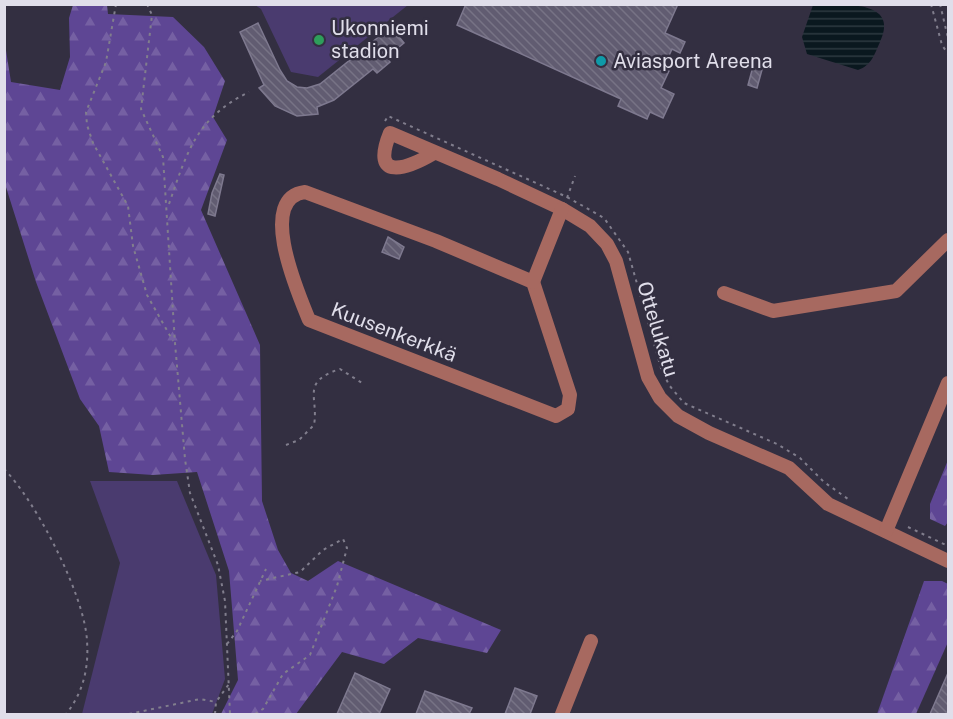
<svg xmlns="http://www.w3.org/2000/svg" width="953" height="719" viewBox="0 0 953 719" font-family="'Public Sans',sans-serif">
  <defs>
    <pattern id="forest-firs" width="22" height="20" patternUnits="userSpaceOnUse" patternTransform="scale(1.5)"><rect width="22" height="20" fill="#5e4694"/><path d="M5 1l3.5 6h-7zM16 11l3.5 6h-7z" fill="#7560a3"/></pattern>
    <pattern id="water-rules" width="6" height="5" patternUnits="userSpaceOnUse" patternTransform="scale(1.5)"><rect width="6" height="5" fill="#0a181f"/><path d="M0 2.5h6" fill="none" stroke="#2d3940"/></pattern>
    <pattern id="building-back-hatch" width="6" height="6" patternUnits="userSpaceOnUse" patternTransform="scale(1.5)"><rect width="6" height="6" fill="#615c71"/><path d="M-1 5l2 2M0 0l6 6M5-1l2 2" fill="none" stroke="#777385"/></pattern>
  </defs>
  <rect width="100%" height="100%" fill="#332f41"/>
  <g fill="#4a3b6f">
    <polygon points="255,5 408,5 318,77 291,72 261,9"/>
    <polygon points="90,481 177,481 216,575 225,679 212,714 82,714 120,563"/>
  </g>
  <g fill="url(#forest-firs)">
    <polygon points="73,5 107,5 108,14 173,17 204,47 225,81 213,117 227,140 201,210 260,345 262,501 278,550 291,573 308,581 338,561 501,630 487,653 418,638 384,664 342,652 296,714 221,714 238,680 229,571 197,472 153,475 109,472 99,426 80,399 36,282 5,184 5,44 11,82 60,90 70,57 69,18"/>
    <polygon points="948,460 948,522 945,526 930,519 930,504"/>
    <polygon points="924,581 942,581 948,584 948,642 916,714 877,714"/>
  </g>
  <path fill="url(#water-rules)" d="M813 5C845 4 900 0 880 42 874 55 872 65 858 70L807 54 802 37Z"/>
  <g fill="url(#building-back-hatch)" stroke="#7e798f" stroke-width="1.5">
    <polygon points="466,4 678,4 665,33 685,42 680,53 672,49 663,69 669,71 661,88 674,94 663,118 650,112 647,119 618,106 621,99 457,25"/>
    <polygon points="258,23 280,70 287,81 297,87 307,88 320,84 391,27 404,43 387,57 390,62 377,73 373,69 334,100 317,107 318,114 297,116 275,106 259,88 264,85 240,32"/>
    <polygon points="754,63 763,66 757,88 748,85"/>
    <polygon points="220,174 224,175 215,216 208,214 212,193"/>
    <polygon points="388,237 404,247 399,259 382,252"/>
    <polygon points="355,673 390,689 379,714 337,714"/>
    <polygon points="948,673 948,714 930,714"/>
    <polygon points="515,688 537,696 530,714 505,714"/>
    <polygon points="425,691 472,708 469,714 416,714"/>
  </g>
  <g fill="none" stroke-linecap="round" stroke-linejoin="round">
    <g stroke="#817e8d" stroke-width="2" stroke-dasharray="3 4.5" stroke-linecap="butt">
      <polyline points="116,4 106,62 86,112 87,125 93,143 128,206 133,246 147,295 173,341"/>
      <polyline points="147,4 152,15 141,109 163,157 175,343 185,459 190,493 218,565 225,601 230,714"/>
      <polyline points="931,4 942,45 948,54"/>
      <polyline points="940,4 948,38"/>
      <polyline points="385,121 388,116 567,197 604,218 628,252 661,368 669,385 684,403 777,444 800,458 824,482 848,499"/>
      <polyline points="567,198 575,176"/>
      <path d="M169 204C187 152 196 118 249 92"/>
      <path d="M286 445 299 440 314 425C319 397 300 382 340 369L362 383"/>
      <path d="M4 469C36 501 85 596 87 641 89 668 83 693 66 714"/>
      <polyline points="908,527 948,546"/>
      <polyline points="227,644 237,631 266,569"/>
      <polyline points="129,714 200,699 216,702"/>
      <polyline points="215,714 216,702 229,684"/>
      <polyline points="255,714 263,709 283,674 310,655 337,586 347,548 343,539 323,550 300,572 260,581"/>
    </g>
    <g stroke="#a76960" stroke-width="14">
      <path d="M434 153C407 169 370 182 390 133L498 179 562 209 590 226 607 244 616 261 648 377 660 398 678 416 709 433 789 468 828 504 948 561"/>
      <path d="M305 192 436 241 533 282 570 395 568 409 556 416 309 320C299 295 256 198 305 192Z"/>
      <polyline points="533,282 562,209"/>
      <polyline points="724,293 773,311 896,291 948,240"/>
      <polyline points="886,531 948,383"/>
      <polyline points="562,714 591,641"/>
    </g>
  </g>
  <circle fill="#2e9e5b" stroke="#332f41" stroke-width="2" cx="319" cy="40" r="6"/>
  <circle fill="#0f9aa8" stroke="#332f41" stroke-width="2" cx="601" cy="61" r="6"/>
  <g text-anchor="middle" stroke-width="5" stroke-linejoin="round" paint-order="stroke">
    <g font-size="20" fill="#e0deea" stroke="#332f41" text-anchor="start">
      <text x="331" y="35">Ukonniemi<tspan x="331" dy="23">stadion</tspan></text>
      <text x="613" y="68">Aviasport Areena</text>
    </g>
    <g font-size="20" fill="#e0deea" stroke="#332f41">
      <text transform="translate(658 329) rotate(73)" y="7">Ottelukatu</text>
      <text transform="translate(394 332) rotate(21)" y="7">Kuusenkerkkä</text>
    </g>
  </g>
  <rect width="953" height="719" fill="none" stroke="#e0deea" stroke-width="12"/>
</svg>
